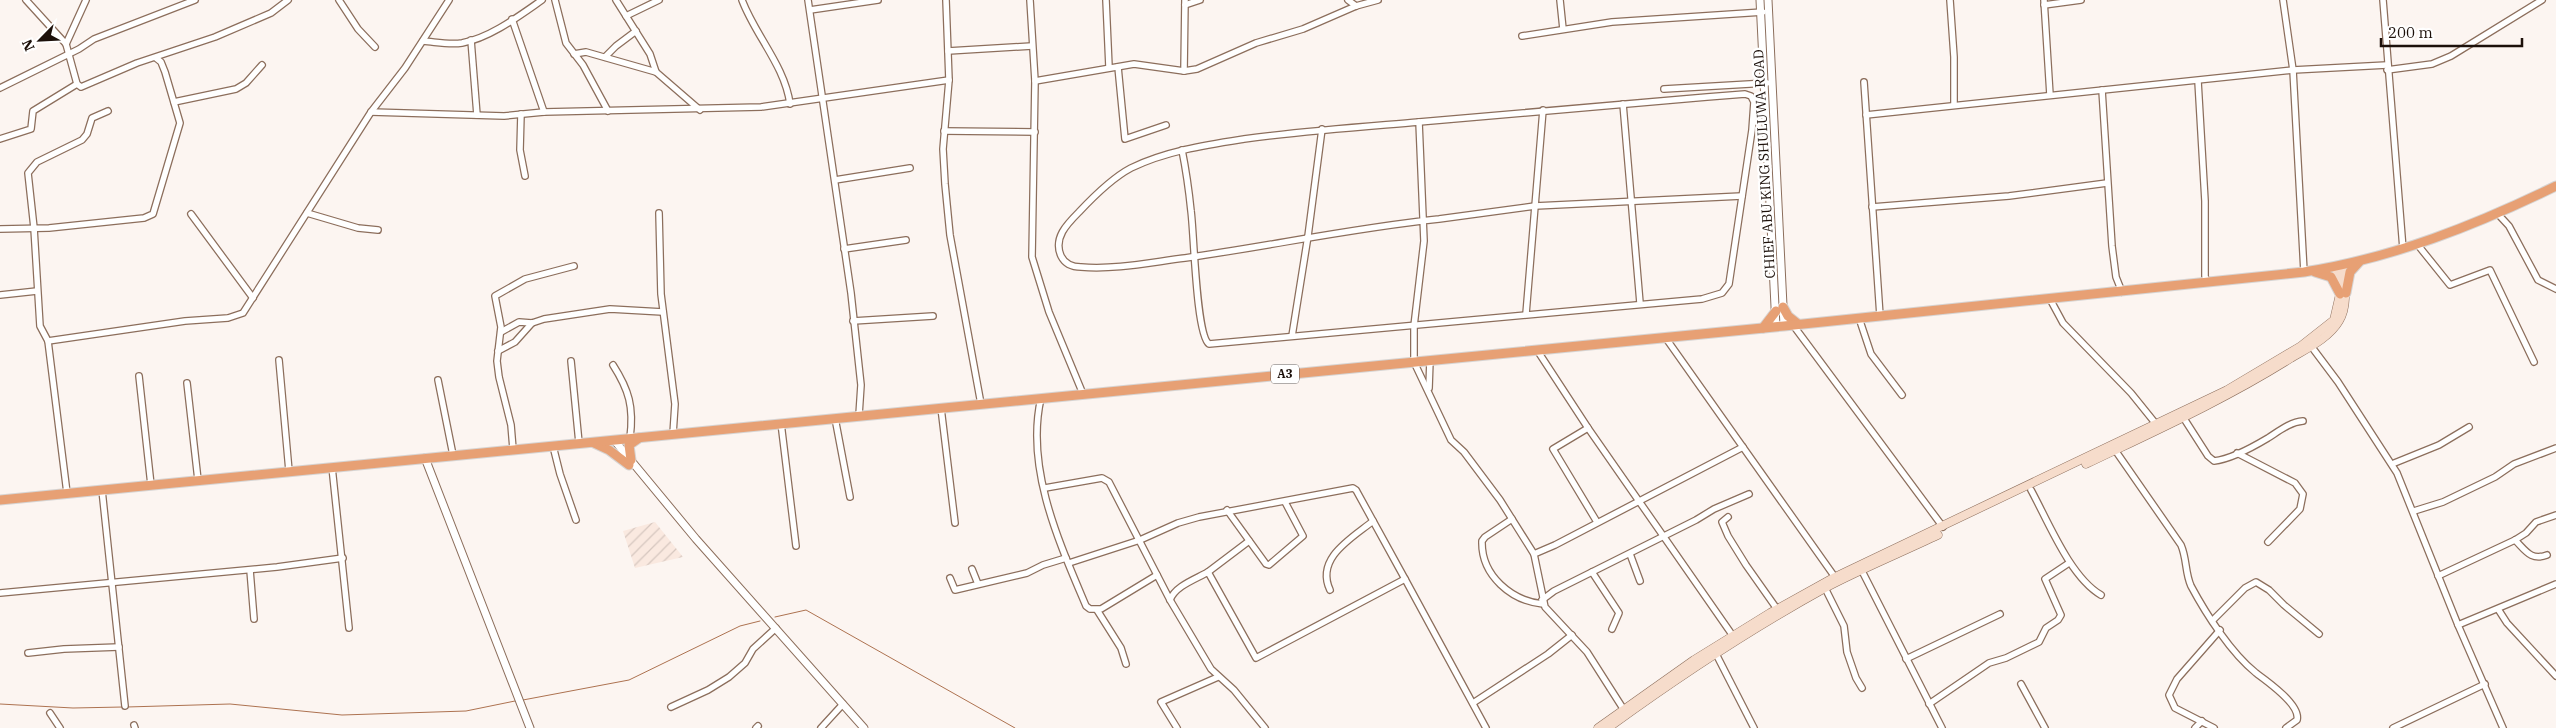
<svg xmlns="http://www.w3.org/2000/svg" width="2556" height="728" viewBox="0 0 2556 728" font-family="'IBM Plex Serif',serif">
  <defs>
    <pattern id="industrial-furrows" width="10" height="10" patternUnits="userSpaceOnUse" patternTransform="scale(1.25)"><rect width="10" height="10" fill="#fae9e0"/><path d="M-1 1l2-2M0 10L10 0M9 11l2-2" fill="none" stroke="#d6c7bf"/></pattern>
  </defs>
  <rect width="100%" height="100%" fill="#fcf5f1"/>
  <polygon fill="url(#industrial-furrows)" points="655,522 683,557 635,568 623,531"/>
  <g fill="none" stroke-linecap="round" stroke-linejoin="round">
    <g stroke="#ad7250" stroke-width="1">
      <polyline points="775,617 806,610 1015,728"/>
      <polyline points="523,700 629,680 740,626 760,621"/>
      <polyline points="0,704 73,708 123,707"/>
      <polyline points="127,707 230,704 342,715 466,711 515,701"/>
    </g>
    <g stroke="#8c6e5c" stroke-width="8">
      <g id="minor">
        <polyline points="26,0 66,44 77,84 81,87 137,63 215,37 271,13 288,0"/>
        <polyline points="339,0 358,29 375,47"/>
        <polyline points="555,0 566,43 583,65 608,111"/>
        <polyline points="616,0 650,54 656,72"/>
        <path d="M742 0C755 35 785 66 790 104"/>
        <polyline points="808,0 851,293 861,385 859,415"/>
        <polyline points="946,0 949,80 943,149 945,184 950,235 981,404"/>
        <polyline points="1030,0 1035,81 1032,257 1049,312 1083,394"/>
        <polyline points="1106,0 1109,67"/>
        <polyline points="1348,0 1356,6"/>
        <polyline points="1560,0 1563,29"/>
        <polyline points="1950,0 1954,57 1954,105"/>
        <polyline points="2044,0 2050,95"/>
        <polyline points="2283,0 2293,70 2304,272"/>
        <polyline points="2383,0 2403,249"/>
        <polyline points="1185,5 1200,0"/>
        <polyline points="2044,5 2081,0"/>
        <polyline points="810,10 878,0"/>
        <polyline points="626,16 659,0"/>
        <polyline points="512,19 544,112"/>
        <polyline points="1522,36 1612,22 1763,12"/>
        <polyline points="471,40 477,115"/>
        <path d="M423 41C436 42 449 45 462 43 490 38 519 16 542 0"/>
        <polyline points="66,44 86,0"/>
        <polyline points="948,51 1032,46"/>
        <polyline points="574,54 586,52 656,72 700,110"/>
        <polyline points="605,57 616,46 636,31"/>
        <polyline points="1118,67 1125,139 1166,125"/>
        <polyline points="2387,70 2432,64 2451,56 2542,0"/>
        <polyline points="1184,71 1185,0"/>
        <polyline points="1035,81 1134,64 1184,71 1197,69 1256,43 1303,29 1356,6 1378,0"/>
        <polyline points="2198,81 2205,201 2205,276 2207,283"/>
        <polyline points="1864,82 1880,316"/>
        <polyline points="0,88 79,49 94,39 195,0"/>
        <polyline points="1664,89 1767,83"/>
        <polyline points="2102,90 2112,246 2116,277 2122,292"/>
        <polyline points="174,102 236,89 246,83 262,65"/>
        <polyline points="1623,104 1640,303"/>
        <polyline points="1543,110 1535,206 1742,196"/>
        <polyline points="371,112 504,116 544,112 761,107 949,80"/>
        <polyline points="521,114 520,150 525,176"/>
        <polyline points="1866,115 2293,70 2387,65"/>
        <polyline points="944,131 1035,132"/>
        <polyline points="0,139 31,129 33,111 77,84"/>
        <path d="M1182 150C1186 170 1189 191 1191 211 1194 232 1196 335 1209 344L1702 299 1722 293 1729 284 1752 130 1754 102 1751 96 1745 94 1707 97 1419 122"/>
        <polyline points="835,180 910,168"/>
        <polyline points="1872,207 2009,196 2107,183"/>
        <polyline points="307,213 358,228 378,230"/>
        <polyline points="659,213 661,294 675,404 673,434"/>
        <polyline points="2497,213 2509,226 2538,280 2556,289"/>
        <polyline points="191,214 253,298"/>
        <polyline points="0,229 49,228 144,218 153,214 180,123 165,72 161,62 156,58"/>
        <polyline points="2417,244 2450,285 2490,270 2534,362"/>
        <polyline points="844,249 906,240"/>
        <polyline points="0,295 37,291"/>
        <polyline points="2050,299 2063,323 2131,393 2156,424"/>
        <path d="M1526 314 1535 206 1439 219C1353 228 1270 246 1185 258 1152 262 1115 270 1081 267 1073 267 1065 264 1061 256 1053 238 1067 224 1079 212 1094 196 1112 178 1131 168 1166 151 1206 145 1244 139 1302 131 1360 127 1419 122L1424 241 1414 326V362L1451 440 1464 452 1500 500 1534 554"/>
        <polyline points="1859,318 1871,354 1902,395"/>
        <polyline points="853,321 933,316"/>
        <polyline points="1793,325 1943,527"/>
        <polyline points="501,332 519,322 532,323 544,319 610,309 663,312"/>
        <polyline points="1292,336 1308,236 1322,129"/>
        <polyline points="1665,337 1837,580"/>
        <polyline points="48,341 185,321 228,318 243,313 371,112 405,68 449,0"/>
        <polyline points="2311,346 2338,382 2397,473 2458,625 2503,728"/>
        <polyline points="1537,350 1588,428 1733,636"/>
        <polyline points="498,351 515,342 532,323"/>
        <polyline points="279,360 289,471"/>
        <polyline points="571,361 579,443"/>
        <path d="M613 365C629 390 634 407 630 438"/>
        <polyline points="139,376 151,485"/>
        <polyline points="438,380 453,455"/>
        <polyline points="187,383 198,480"/>
        <polyline points="1429,388 1430,360"/>
        <path d="M1041 398C1025 468 1059 542 1086 606L1090 609H1101L1157 575"/>
        <polyline points="941,408 955,523"/>
        <path d="M2183 417 2208 456 2214 461C2232 459 2253 447 2268 438 2279 431 2290 422 2303 421"/>
        <polyline points="835,418 850,497"/>
        <polyline points="781,423 796,546"/>
        <polyline points="1588,428 1553,449 1597,522"/>
        <polyline points="553,446 560,474 576,520"/>
        <polyline points="513,449 511,425 499,377 497,361 501,327 495,296 525,279 574,266"/>
        <path d="M2115 450 2181 545C2187 559 2185 573 2191 586 2206 614 2231 653 2256 673 2267 681 2301 705 2297 720L2286 728"/>
        <polyline points="2237,453 2295,483 2303,494 2300,509 2268,542"/>
        <polyline points="2392,464 2439,445 2469,427"/>
        <polyline points="332,467 349,628"/>
        <polyline points="1045,488 1102,478 1109,482 1170,600 1211,669 1234,690 1265,728"/>
        <polyline points="102,490 125,706"/>
        <path d="M2031 490C2048 521 2070 577 2101 595"/>
        <polyline points="67,493 48,341 40,326 34,228 28,173 37,162 82,140 87,134 92,118 108,111"/>
        <polyline points="1227,510 1266,564 1269,565 1303,536 1285,502"/>
        <polyline points="2414,511 2443,502 2495,477 2514,464 2556,448"/>
        <polyline points="1728,517 1722,522 1728,536 1746,565 1777,609"/>
        <path d="M1512 519 1485 537 1482 541C1481 576 1512 601 1543 604"/>
        <path d="M2515 540C2526 551 2531 561 2547 555"/>
        <polyline points="1630,554 1640,581"/>
        <polyline points="1069,563 1140,540 1178,523 1199,517 1353,488 1356,490 1405,579"/>
        <polyline points="972,569 978,584"/>
        <polyline points="250,570 254,619"/>
        <polyline points="1862,571 1942,728"/>
        <polyline points="1208,572 1249,541"/>
        <polyline points="1592,572 1619,613 1612,629"/>
        <polyline points="2438,576 2515,540 2526,533 2536,522 2556,515"/>
        <polyline points="950,578 955,590 1027,573 1043,565 1066,558"/>
        <polyline points="1825,588 1844,626 1847,652 1856,678 1862,688"/>
        <path d="M1330 590C1315 558 1352 538 1373 521"/>
        <polyline points="0,593 277,567 343,558"/>
        <path d="M1170 600C1175 586 1196 579 1208 572L1256 658 1405 579 1486 728"/>
        <polyline points="1542,600 1554,591 1696,520 1714,509 1749,494"/>
        <polyline points="2498,609 2507,623 2556,676"/>
        <polyline points="1097,610 1121,648 1126,664"/>
        <polyline points="2213,620 2245,588 2256,582 2269,590 2284,605 2319,634"/>
        <polyline points="2458,625 2556,584"/>
        <polyline points="1714,650 1754,728"/>
        <polyline points="28,653 64,649 119,647"/>
        <polyline points="1906,659 2000,614"/>
        <polyline points="2021,684 2045,728"/>
        <polyline points="1473,703 1548,654 1572,635"/>
        <polyline points="1929,704 1989,663 2006,658 2039,642 2046,628 2058,620 2061,615 2045,579 2069,563"/>
        <polyline points="671,707 708,690 729,677 745,663 753,649 776,628"/>
        <polyline points="1624,710 1587,652 1545,607 1534,554 1555,545 1743,447"/>
        <polyline points="50,713 60,728"/>
        <polyline points="134,725 135,728"/>
        <polyline points="756,728 758,726"/>
        <polyline points="821,728 843,704"/>
        <polyline points="1177,728 1161,702 1218,677"/>
        <polyline points="2195,728 2202,721"/>
        <polyline points="2214,728 2175,708 2169,695 2177,679 2220,630"/>
        <polyline points="2393,728 2485,684"/>
      </g>
    </g>
    <g stroke="#8c6e5c" stroke-width="9">
      <g id="tertiary">
        <polyline points="1760,0 1776,327"/>
        <polyline points="1768,0 1784,326"/>
        <polyline points="614,440 696,539 864,728"/>
        <polyline points="425,458 530,728"/>
      </g>
    </g>
    <g stroke="#8c6e5c" stroke-width="9">
      <g id="secondary">
        <path d="M2086 464C2155 431 2226 399 2291 358 2308 348 2329 338 2339 321 2349 304 2344 284 2342 266"/>
        <polyline points="1598,728 1694,660 1770,613 1835,577 2227,390 2301,346 2334,320 2340,294 2336,267"/>
        <path d="M1608 728C1678 677 1749 630 1825 588 1861 569 1900 553 1938 535"/>
      </g>
    </g>
    <g stroke="#d6d4d3" stroke-width="11">
      <g id="trunk">
        <polyline points="2315,272 2331,277 2340,294"/>
        <polyline points="2346,293 2350,272 2359,262"/>
        <polyline points="1783,307 1788,316 1798,324"/>
        <polyline points="1763,328 1776,311"/>
        <polyline points="594,443 609,450 629,465"/>
        <polyline points="631,460 629,445 639,438"/>
        <path d="M0 500 1784 326 2304 272C2393 258 2476 225 2556 186"/>
      </g>
    </g>
    <use href="#minor" stroke="#fff" stroke-width="5.5"/>
    <use href="#tertiary" stroke="#fff" stroke-width="7"/>
    <use href="#secondary" stroke="#f6dccb" stroke-width="8"/>
    <use href="#trunk" stroke="#e7a074" stroke-width="9"/>
  </g>
  <g text-anchor="middle" stroke-width="4.5" stroke-linejoin="round" paint-order="stroke">
    <rect fill="#fff" stroke="#605854" stroke-width="1" x="1271" y="364.5" width="28" height="19" rx="4"/>
    <g font-size="12" font-weight="bold" fill="#1c100a">
      <text x="1285" y="378">A3</text>
    </g>
    <g font-size="14" fill="#1c100a" stroke="#fff">
      <text transform="translate(1764 164) rotate(-93)" y="5">CHIEF ABU KING SHULUWA ROAD</text>
    </g>
  </g>
  <g transform="translate(40 40) rotate(246)" stroke="#ffffff" stroke-width="4" paint-order="stroke">
  <path d="M0-4L9 19L0 12L-9 19Z" fill="#1c100a"/>
  <text y="-8" font-size="14" font-weight="bold" text-anchor="middle" fill="#1c100a">N</text>
  </g>
  <path d="M2381 38v8h141v-8" fill="none" stroke="#1c100a" stroke-width="2.5"/>
  <text x="2388" y="38" font-size="15" fill="#1c100a" stroke="#ffffff" stroke-width="4" paint-order="stroke">200 m</text>
</svg>
